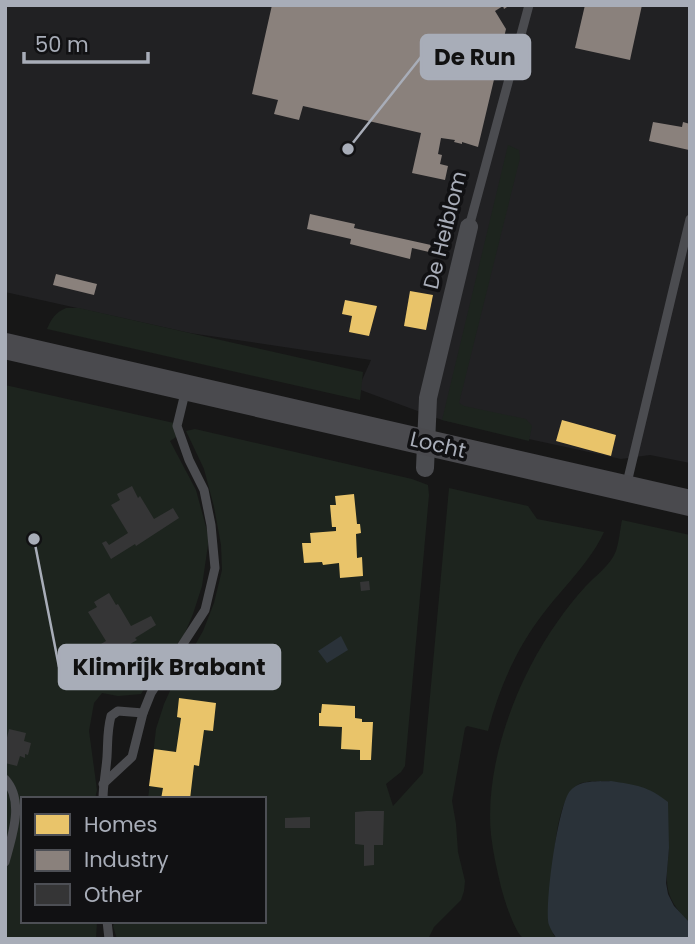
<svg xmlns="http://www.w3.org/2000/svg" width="695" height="944" viewBox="0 0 695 944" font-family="Poppins,sans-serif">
  <rect width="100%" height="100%" fill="#171717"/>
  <polygon fill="#212123" points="5,5 690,5 690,463 650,455 621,459 442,420 358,389 371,360 190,333 5,292"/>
  <g fill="#1d241e">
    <polygon points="508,145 519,150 520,158 459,403 464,406 526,419 532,426 529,441 442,420"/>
    <path d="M66 308H79L363 372 360 400 47 329C51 319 56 312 66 308Z"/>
    <polygon points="5,385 174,423 179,435 170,441 196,490 209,538 202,586 193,614 184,635 153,675 141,694 118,696 102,693 94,703 89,731 97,790 95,799 23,799 23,921 97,921 96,939 5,939"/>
    <path d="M195 429 412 479 428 485 429 495 405 766 401 772 386 784 393 806 423 773 449 488 528 506 537 519 604 532C592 559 565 586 546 610 518 645 499 687 488 731L467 726 465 728 452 801 456 824 458 852 465 881 464 891 461 900 434 927 428 939H117L113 926 115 921H264V799H148L156 729 164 704 174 682 203 631 214 603 222 570 221 545 214 507 204 469 186 431Z"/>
    <path d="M622 520 690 535V923C662 896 666 883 669 848L611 781C602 782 588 780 579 784 548 802 553 902 553 934L557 939C547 939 535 941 525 939 515 936 504 898 501 887 497 870 493 853 491 835 484 764 517 678 558 621 566 609 575 598 585 587 595 576 610 566 616 551 619 542 620 530 622 520Z"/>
  </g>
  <g fill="#2a3239">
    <polygon points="341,636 348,650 327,663 318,651"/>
    <path d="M611 781C636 785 648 786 668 802L669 848 666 883 668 894 674 906 690 923V939H557C554 935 551 930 549 925 544 906 558 805 570 791 580 779 598 782 611 781Z"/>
  </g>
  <g fill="#e9c46a">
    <polygon points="410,291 433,295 426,330 404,326"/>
    <polygon points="345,300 377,306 369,336 349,332 352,316 342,314"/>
    <polygon points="562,420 616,435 611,456 556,441"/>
    <polygon points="354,494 357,524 360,524 361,533 356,534 357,558 362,557 363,576 340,578 339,563 323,565 322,562 304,563 302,543 311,543 310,533 336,531 336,527 332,527 330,505 336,505 335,496"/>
    <polygon points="179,698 216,703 213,731 204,730 199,766 194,765 190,799 161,799 163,788 149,786 154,749 176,752 181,718 177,717"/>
    <polygon points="322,704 355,706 355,718 362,719 362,722 373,722 371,760 360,760 360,750 341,749 342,727 319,726 319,713 321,713"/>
  </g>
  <g fill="#8a817c">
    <polygon points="272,5 510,5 504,9 503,6 495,11 506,29 478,147 462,142 462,144 454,142 455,140 441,138 438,154 442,155 440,164 448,166 445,180 412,173 421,133 303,106 299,120 274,114 278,100 252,94"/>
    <polygon points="585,5 642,5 630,60 575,48"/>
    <polygon points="653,122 682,127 683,122 690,124 689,150 649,141"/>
    <polygon points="310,214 355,224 354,228 431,245 429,252 412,248 410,259 350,244 351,239 307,229"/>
    <polygon points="56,274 97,284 94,295 53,285"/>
  </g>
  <g fill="#353536">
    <polygon points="132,486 138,498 140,496 154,519 173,508 179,518 136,546 135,544 111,559 102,543 106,541 109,545 128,533 111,505 120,500 117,494"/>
    <polygon points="369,581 370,590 361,591 360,582"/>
    <polygon points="109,593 116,605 118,604 131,626 151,616 156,625 135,638 137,640 113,654 112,652 88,666 79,651 83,648 86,653 106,641 88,612 97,607 94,602"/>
    <polygon points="9,729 26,733 24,741 31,743 28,755 25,754 25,758 20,756 17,766 5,763 5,746"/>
    <polygon points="366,811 384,811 383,845 374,845 374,865 364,866 364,845 355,844 355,812"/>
    <polygon points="310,817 310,828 285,828 285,818"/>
  </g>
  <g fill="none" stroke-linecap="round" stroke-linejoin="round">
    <g stroke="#4b4c50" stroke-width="9">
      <polyline points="469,227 529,5"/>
      <polyline points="626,487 690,219"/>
      <path d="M5 779C25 801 12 836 5 862"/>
      <polyline points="103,784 132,757 143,713"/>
      <path d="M103 799C103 785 106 771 107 757 108 741 107 731 111 716L118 711 143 713 151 693 205 610 215 568 211 525 204 490 189 460 177 426 186 389"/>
      <polyline points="107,921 109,939"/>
    </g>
    <polyline stroke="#4b4c50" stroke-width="18" points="425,468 428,398 469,227"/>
    <polyline stroke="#4a4a4e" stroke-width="26" points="5,346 690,503"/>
  </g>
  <g text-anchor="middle" stroke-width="7" stroke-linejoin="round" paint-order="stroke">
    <g font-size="21" fill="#a8adb8" stroke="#111113">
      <text transform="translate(445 230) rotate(-76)" y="7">De Heiblom</text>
      <text transform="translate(438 445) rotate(13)" y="7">Locht</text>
    </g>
  </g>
  <path fill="none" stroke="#a8adb8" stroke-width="2.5" d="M348 149L421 57M34 539L59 667"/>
  <g fill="#a8adb8" stroke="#111113" stroke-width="2.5">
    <circle cx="348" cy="149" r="7"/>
    <circle cx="34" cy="539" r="7"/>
  </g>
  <g fill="#a8adb8" stroke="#a8adb8" stroke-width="2.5">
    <rect x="421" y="35" width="109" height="44" rx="7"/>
    <rect x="59" y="645" width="221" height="44" rx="7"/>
  </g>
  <g font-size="23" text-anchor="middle" font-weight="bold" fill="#111">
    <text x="475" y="65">De Run</text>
    <text x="169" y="675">Klimrijk Brabant</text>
  </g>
  <rect width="695" height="944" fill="none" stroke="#a8adb8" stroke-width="14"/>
  <rect x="21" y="797" width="245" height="126" fill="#111113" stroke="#4d4f55" stroke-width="2"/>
  <rect x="35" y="814" width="35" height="21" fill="#e9c46a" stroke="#4d4f55" stroke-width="2"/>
  <text x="84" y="832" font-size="21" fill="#a8adb8">Homes</text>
  <rect x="35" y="850" width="35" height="21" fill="#8a817c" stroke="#4d4f55" stroke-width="2"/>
  <text x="84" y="867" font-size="21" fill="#a8adb8">Industry</text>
  <rect x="35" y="884" width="35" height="21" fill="#353536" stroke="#4d4f55" stroke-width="2"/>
  <text x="84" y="902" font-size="21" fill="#a8adb8">Other</text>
  <path d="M24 52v10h124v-10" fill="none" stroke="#a8adb8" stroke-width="3.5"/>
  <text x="35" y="52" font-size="21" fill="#a8adb8" stroke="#111113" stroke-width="5" paint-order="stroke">50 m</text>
</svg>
